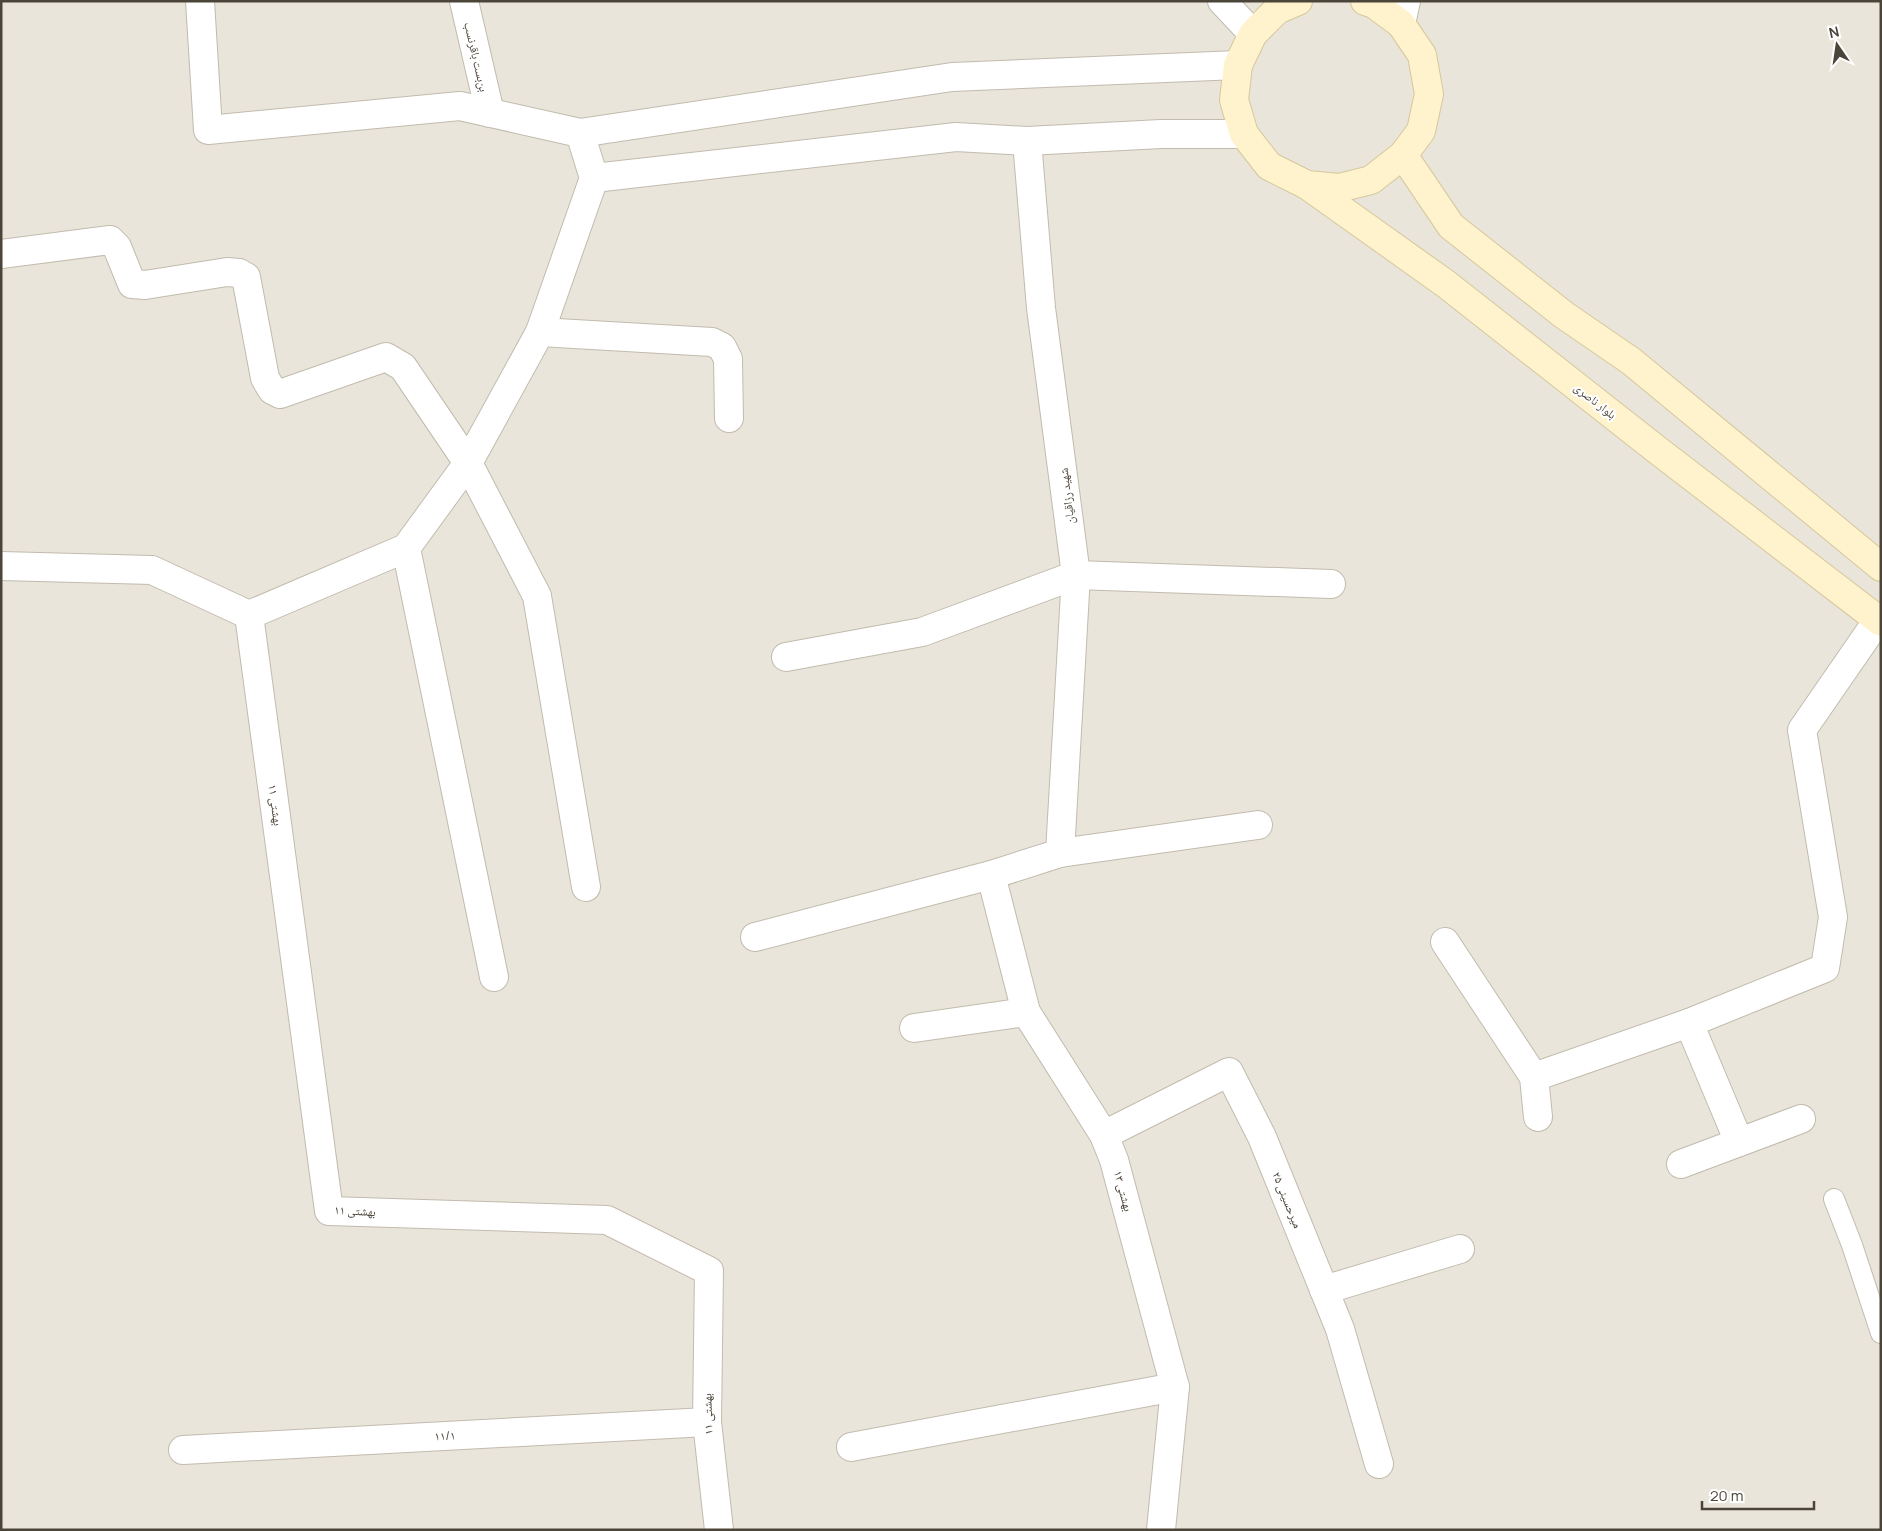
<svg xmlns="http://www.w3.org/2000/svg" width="1882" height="1531" viewBox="0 0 1882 1531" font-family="Manrope,'Noto Naskh Arabic',sans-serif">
  <rect width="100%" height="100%" fill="#f6f3ec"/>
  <rect fill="#eae5da" x="1" y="1" width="1880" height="1529"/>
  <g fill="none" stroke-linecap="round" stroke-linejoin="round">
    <g stroke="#c2bbae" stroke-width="22">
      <polyline id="lane" points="1834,1199 1852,1245 1881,1333"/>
    </g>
    <g stroke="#c2bbae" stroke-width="30">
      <g id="street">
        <polyline points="464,1 490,113"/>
        <polyline points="1222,1 1253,34"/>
        <polyline points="1401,24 1406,1"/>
        <polyline points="580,133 952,77 1238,65"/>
        <polyline points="1027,141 1041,308 1076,575 1060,853"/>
        <polyline points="594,178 956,137 1027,141 1161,134 1244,134"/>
        <polyline points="1,254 110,240 117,247 132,284 145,285 227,272 239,273 246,277 265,378 272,390 280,394 386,357 403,367 468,463 537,596 586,887"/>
        <polyline points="540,332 712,342 722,347 728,359 729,418"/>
        <polyline points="406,548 494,977"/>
        <polyline points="1,566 152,570 249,615 406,548 468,463 540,332 594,178 580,133 460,106 208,130 200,1"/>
        <polyline points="249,615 329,1211 607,1220 709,1271 707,1422 719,1530"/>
        <polyline points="786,657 922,632 1076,575 1331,584"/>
        <polyline points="991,875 1026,1012 1104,1135 1114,1160 1175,1387 1161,1530"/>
        <polyline points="755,937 991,875 1060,853 1258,825"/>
        <polyline points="1445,942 1534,1077 1538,1117"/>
        <polyline points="1689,1023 1739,1142"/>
        <polyline points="914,1028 1026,1012"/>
        <polyline points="1534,1077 1689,1023 1825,968 1833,917 1802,730 1878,620"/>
        <polyline points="1104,1135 1229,1072 1262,1137 1340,1329 1379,1464"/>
        <polyline points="1681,1164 1801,1119"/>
        <polyline points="1324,1290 1460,1249"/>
        <polyline points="851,1447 1175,1387"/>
        <polyline points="183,1450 707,1422"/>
      </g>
    </g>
    <g stroke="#d6c79b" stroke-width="30">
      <g id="secondary">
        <polyline points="1298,1 1277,10 1253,34 1238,65 1234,100 1244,134 1269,166 1307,185 1339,188 1371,180 1403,155 1421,131 1429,94 1422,55 1401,24 1374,4 1365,1"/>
        <polyline points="1403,155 1451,226 1564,315 1631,361 1881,567"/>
        <polyline points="1307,185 1446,284 1656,449 1881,622"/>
      </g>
    </g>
    <use href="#lane" stroke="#fff" stroke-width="20"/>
    <use href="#street" stroke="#fff" stroke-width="28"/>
    <use href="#secondary" stroke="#fff3cd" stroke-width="28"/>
  </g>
  <g text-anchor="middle" stroke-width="4" stroke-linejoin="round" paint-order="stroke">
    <g font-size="12" fill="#4b4439" stroke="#fff">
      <text transform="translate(476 57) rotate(77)" y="4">بن‌بست باقرنسب</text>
      <text transform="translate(1595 401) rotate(38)" y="4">بلوار ناصری</text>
      <text transform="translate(1067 496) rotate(-97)" y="4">شهید رزاقیان</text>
      <text transform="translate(275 805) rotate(82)" y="4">بهشتی ۱۱</text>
      <text transform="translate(1123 1191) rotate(75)" y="4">بهشتی ۱۳</text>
      <text transform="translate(1287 1200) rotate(68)" y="4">میرحسینی ۲۵</text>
      <text transform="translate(355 1211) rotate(3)" y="4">بهشتی ۱۱</text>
      <text transform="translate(708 1414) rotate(-92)" y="4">بهشتی ۱۱</text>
      <text transform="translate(445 1436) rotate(-3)" y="4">۱۱/۱</text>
    </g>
  </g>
  <rect width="1882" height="1531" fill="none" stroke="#4b4439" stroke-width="5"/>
  <g transform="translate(1837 45) rotate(347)" stroke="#ffffff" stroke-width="4" paint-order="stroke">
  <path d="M0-4L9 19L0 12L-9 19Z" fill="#4b4439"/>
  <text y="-8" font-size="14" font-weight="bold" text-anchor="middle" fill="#4b4439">N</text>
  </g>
  <path d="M1702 1501v8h112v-8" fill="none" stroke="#4b4439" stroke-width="2.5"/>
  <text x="1710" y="1501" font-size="15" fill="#4b4439" stroke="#ffffff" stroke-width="4" paint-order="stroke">20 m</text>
</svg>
